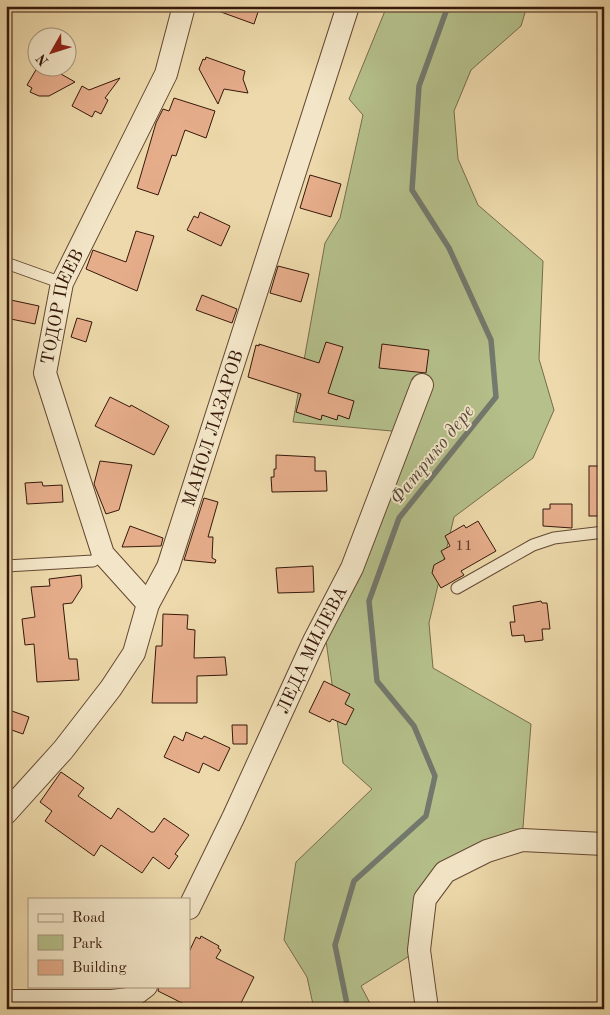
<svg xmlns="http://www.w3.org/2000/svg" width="610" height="1015" viewBox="0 0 610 1015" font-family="'Old Standard TT',serif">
  <rect width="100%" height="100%" fill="#edd9ab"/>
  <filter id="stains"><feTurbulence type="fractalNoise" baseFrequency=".004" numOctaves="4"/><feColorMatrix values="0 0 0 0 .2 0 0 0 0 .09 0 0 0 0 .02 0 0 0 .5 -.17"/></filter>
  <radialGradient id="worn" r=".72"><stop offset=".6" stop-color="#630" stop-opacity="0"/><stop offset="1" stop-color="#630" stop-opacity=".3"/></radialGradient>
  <polygon fill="#b5c08b" stroke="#766c4a" points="387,6 527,6 521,26 471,70 454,111 458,159 478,205 543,261 539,359 554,410 533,458 454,517 429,623 433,668 531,724 522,840 445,872 419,950 361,986 373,1009 314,1009 307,977 284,940 296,862 372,789 343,763 323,619 403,432 293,422 325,243 340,218 363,115 349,99"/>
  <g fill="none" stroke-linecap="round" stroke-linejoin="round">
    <polyline stroke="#73796e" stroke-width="5.5" points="348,1009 335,945 354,881 426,816 435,776 414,726 377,681 369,601 399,518 496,397 491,340 449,248 412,190 419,86 448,6"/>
  </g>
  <g fill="#e6ad8b" stroke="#36180a">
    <polygon points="211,6 260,6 254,24 210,8"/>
    <polygon points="206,57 245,71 243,79 248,93 224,89 218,104 199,69 203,59 205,60"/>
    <polygon points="37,68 59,68 61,74 75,82 49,96 39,96 30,92 32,88 27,85"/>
    <polygon points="120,78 105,98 108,100 101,114 95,111 92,117 72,106 82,86 89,90"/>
    <polygon points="174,98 215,111 206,138 185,130 176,156 172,155 158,195 137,188 156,123 163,109 169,111"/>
    <polygon points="310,175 341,184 331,217 300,208"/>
    <polygon points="200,212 230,226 221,246 187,230 194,216 198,218"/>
    <polygon points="136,231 154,236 137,291 86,269 93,250 126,262"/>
    <polygon points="278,266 309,274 301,302 270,293"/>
    <polygon points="202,295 237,309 232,323 196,310"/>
    <polygon points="6,299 39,306 35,324 6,318"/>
    <polygon points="77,318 92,322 86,342 71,337"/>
    <polygon points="326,342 343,347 328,393 354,401 349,419 338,415 337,420 322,415 321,420 296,412 301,394 248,377 256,345 259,346 259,344 319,363"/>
    <polygon points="382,344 429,350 426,373 379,368"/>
    <polygon points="110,397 130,407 131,405 169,426 154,455 95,426"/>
    <polygon points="276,455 315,457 315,471 326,471 327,491 272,492 271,477 274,477 274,469 276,469"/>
    <polygon points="100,461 132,465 119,510 106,514 94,484"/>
    <rect x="589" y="466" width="15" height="50"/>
    <polygon points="42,482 43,486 62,485 63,502 27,504 25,483"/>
    <polygon points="204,498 218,502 208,537 213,537 212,558 216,560 215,563 184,560"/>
    <polygon points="550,504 572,504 572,528 543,526 543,509 550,509"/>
    <polygon points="478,521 496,551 461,571 464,575 441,588 432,573 434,565 445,559 441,551 450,546 445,536 464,525 466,528"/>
    <polygon points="130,526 163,538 161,546 122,547"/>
    <polygon points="313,566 314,592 278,593 276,568"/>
    <polygon points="81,575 82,587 72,603 63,604 69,659 77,659 79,680 37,682 34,644 25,645 22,619 35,617 31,587 50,586 49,579"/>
    <polygon points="541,601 542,603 547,603 550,629 542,629 543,640 525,642 524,635 512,636 510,622 515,622 513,606"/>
    <polygon points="163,614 188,615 187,629 195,630 194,658 225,657 227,675 197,676 197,703 152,703 156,646 162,646"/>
    <polygon points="324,681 350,694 345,704 354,709 346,725 332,719 330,722 309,712"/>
    <polygon points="6,709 29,717 23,734 6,728"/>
    <polygon points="232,725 247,725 247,744 233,744"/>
    <polygon points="186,732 202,739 204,736 230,748 219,771 203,763 199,773 164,757 174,736 183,741"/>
    <polygon points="61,772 84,788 78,796 111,819 118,808 151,832 154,832 164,818 189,835 175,854 178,856 169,869 153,857 142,873 101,845 94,856 45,821 52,811 40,802"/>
    <polygon points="201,936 219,946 218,948 221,950 216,958 254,977 238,1009 194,1009 158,991 159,986 189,986 189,952 196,937 200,939"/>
  </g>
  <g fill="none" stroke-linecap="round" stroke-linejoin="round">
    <g stroke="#644832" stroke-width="13">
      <g id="lane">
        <polyline points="6,263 62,283"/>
        <polyline points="6,566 93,561 103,554"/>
        <polyline points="457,588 533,545 554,538 604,532"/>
      </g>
    </g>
    <g stroke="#644832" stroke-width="24">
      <g id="street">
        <path id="s1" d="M148 604 103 554 45 373 62 283 166 74 184 6"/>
        <path id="s2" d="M6 813 63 750 111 688 134 653 148 604 168 567 348 6"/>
        <path id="s3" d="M189 908 233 818 314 641 352 568 422 385"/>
        <polyline points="6,1001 112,1001 129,999 146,986"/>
        <polyline points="427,1009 419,950 425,899 445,872 487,851 522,840 604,844"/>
      </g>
    </g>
    <use href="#lane" stroke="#f3e6c8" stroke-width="11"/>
    <use href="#street" stroke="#f3e6c8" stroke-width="22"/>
  </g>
  <g text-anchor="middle" stroke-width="4" stroke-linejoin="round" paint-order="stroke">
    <g font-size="15" fill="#623d2a">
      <text x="464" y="550">11</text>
    </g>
    <g font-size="18" fill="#36180a" stroke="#f3e6c8">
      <text dy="6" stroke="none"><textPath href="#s1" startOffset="326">ТОДОР ПЕЕВ</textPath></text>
      <text dy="6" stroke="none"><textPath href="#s2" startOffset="444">МАНОЛ ЛАЗАРОВ</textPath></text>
      <text dy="6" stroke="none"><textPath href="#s3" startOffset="286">ЛЕДА МИЛЕВА</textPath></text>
    </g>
    <g font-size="19" font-style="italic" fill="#54483c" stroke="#f3e6c8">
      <text transform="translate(431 454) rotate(-51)" y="7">Фатрико дере</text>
    </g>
  </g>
  <rect width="610" height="1015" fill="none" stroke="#edd9ab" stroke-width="25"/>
  <rect x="8" y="8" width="595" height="1000" fill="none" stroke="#36180a" stroke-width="2.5"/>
  <rect x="12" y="12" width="585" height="990" fill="none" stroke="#36180a"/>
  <rect x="28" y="898" width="162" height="90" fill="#f3e6c8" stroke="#a7947c"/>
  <rect x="38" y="914" width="25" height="8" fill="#f3e6c8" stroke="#a7947c"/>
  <text x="72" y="922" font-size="15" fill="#36180a">Road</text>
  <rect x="38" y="935" width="25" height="15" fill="#b5c08b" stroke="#a7947c"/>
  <text x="72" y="948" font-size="15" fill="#36180a">Park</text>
  <rect x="38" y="960" width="25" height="15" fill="#e6ad8b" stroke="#a7947c"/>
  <text x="72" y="972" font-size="15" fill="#36180a">Building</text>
  <g transform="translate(52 52) rotate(231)"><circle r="24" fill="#f3e6c8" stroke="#a7947c"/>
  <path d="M0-4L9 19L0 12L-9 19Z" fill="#8f2418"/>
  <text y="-8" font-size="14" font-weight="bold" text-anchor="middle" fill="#36180a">N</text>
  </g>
  <rect width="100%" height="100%" filter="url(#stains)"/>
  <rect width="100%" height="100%" fill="url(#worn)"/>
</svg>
